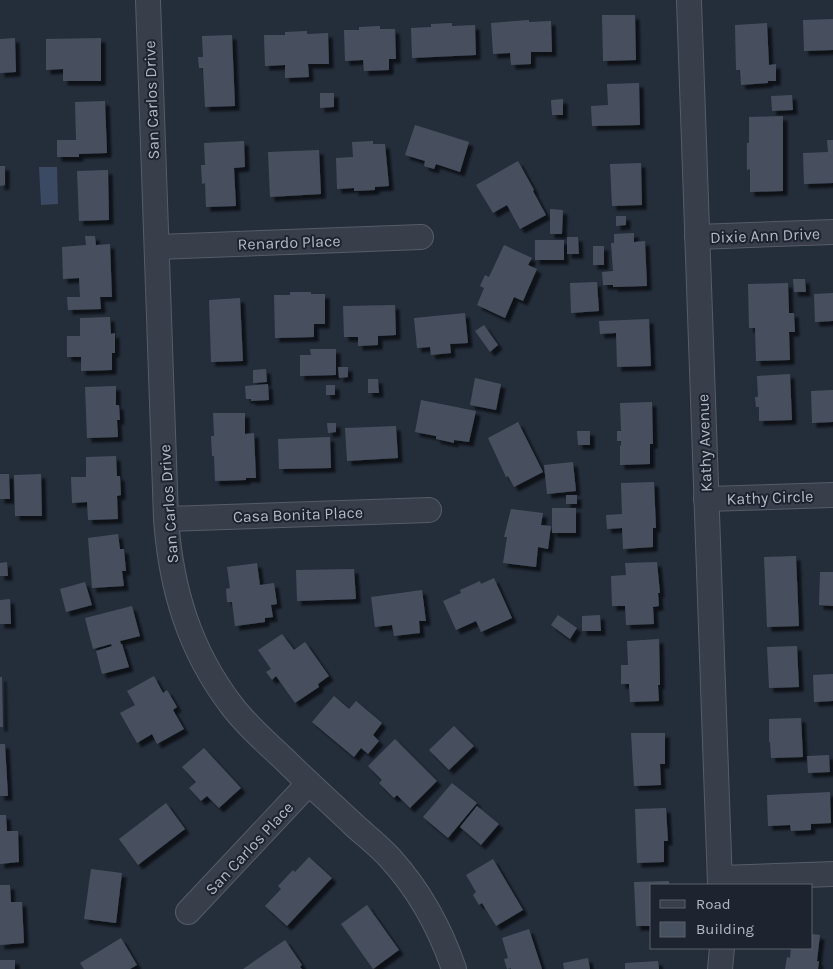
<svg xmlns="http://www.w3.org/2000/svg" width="833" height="969" viewBox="0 0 833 969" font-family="Karla,sans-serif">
  <defs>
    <filter id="shadow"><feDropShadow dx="4.5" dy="4.5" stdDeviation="1" flood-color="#0009"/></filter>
  </defs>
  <rect width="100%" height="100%" fill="#242d3a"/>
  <polygon fill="#3b4a62" points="39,167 57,167 58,204 41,205"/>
  <g fill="#46505e" filter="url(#shadow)">
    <polygon points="602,15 635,15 636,60 603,61"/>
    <polygon points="833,19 833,50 804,51 803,20"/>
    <polygon points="529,20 529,22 551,21 552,52 531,52 531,64 511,65 510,53 493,54 491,23"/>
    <polygon points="452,23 452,26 475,25 476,55 412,58 411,28 431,27 431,24"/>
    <polygon points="767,23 769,65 776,64 776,81 768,81 768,83 741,85 740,70 736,70 735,25"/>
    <polygon points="380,26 380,29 395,29 396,59 389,59 389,70 364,71 363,60 345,61 344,30 359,30 359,27"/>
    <polygon points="307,31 307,34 328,33 329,64 308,64 309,77 285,78 285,65 265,66 264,35 285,35 285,32"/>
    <polygon points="232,35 235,106 205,107 203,68 199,68 198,57 203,57 202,36"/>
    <polygon points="15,38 16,72 0,73 0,39"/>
    <polygon points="101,38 101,81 63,81 63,69 46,70 46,39"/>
    <polygon points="639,83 640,125 592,126 591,106 608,105 607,84"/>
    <polygon points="320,93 334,93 334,107 320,108"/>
    <polygon points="792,95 793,110 772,111 771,96"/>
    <polygon points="563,99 563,115 552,115 551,100"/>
    <polygon points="105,101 107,153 79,154 79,157 57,157 57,140 76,140 75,102"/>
    <polygon points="783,116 783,191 750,192 750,169 747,170 747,143 749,143 749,117"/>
    <polygon points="415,125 469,142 460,172 436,164 434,169 424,166 425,161 405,155"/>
    <polygon points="827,140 833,140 833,183 804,184 803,153 828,152"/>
    <polygon points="244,141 245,167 234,168 236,206 206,207 205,183 202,184 201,165 205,165 204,143"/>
    <polygon points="373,141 373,144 385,144 389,186 375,187 375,190 354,191 354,188 337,189 336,158 353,157 352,142"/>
    <polygon points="319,150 321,194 270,197 268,152"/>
    <polygon points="518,161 534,190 533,191 546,215 520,229 507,205 493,213 476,185"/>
    <polygon points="641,163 642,205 612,206 610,164"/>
    <polygon points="0,166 5,166 5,185 0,186"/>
    <polygon points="108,170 109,220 79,221 77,171"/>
    <polygon points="550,209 563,210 562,234 550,234"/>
    <polygon points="616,216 626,216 626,225 616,226"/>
    <polygon points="634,233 634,242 645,241 647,286 613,287 613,285 603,285 602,272 613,271 611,243 614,243 614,234"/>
    <polygon points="85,236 95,236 96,245 110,244 112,297 100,297 101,309 68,310 67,297 80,297 79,278 63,279 62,247 86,245"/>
    <polygon points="567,237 578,237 579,254 567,254"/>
    <rect x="535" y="240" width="29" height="20"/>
    <polygon points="504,245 532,258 528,265 537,269 523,301 514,297 505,318 477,305 484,288 480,286 485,275 489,277"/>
    <rect x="593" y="246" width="11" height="19"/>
    <polygon points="793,279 805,279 806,292 794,292"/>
    <polygon points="597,282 599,311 571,313 570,283"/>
    <polygon points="788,283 789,313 794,313 795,332 789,332 790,360 756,361 755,328 749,328 748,284"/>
    <polygon points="290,292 311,292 311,294 325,294 325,324 314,324 314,337 275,338 274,295 290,295"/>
    <polygon points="833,293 833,321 815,322 814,294"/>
    <polygon points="240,298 243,361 211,362 209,300"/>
    <polygon points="395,305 396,335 378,336 378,345 358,346 358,337 344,337 343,306"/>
    <polygon points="465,313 468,343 450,344 451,353 431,355 430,347 417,348 414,318"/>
    <polygon points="110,317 111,334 115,333 115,353 112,353 112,370 81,371 81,357 67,357 67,336 80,336 80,318"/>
    <polygon points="649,319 651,366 617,367 616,333 600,334 599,321"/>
    <polygon points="484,325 498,345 490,352 475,331"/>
    <polygon points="310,349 336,349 336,375 300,376 300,355 311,355"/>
    <polygon points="338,367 348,367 348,377 339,378"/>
    <polygon points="266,369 267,382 253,383 253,370"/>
    <polygon points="790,374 792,420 759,421 759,407 756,407 755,397 758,397 757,376"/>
    <polygon points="475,378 501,384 496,410 470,405"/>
    <polygon points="368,379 378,379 379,393 368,393"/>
    <polygon points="268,384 269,400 251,401 251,399 246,399 245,386"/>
    <rect x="326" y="385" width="9" height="10"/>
    <polygon points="116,386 116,405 119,405 120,420 117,420 118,437 87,438 85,387"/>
    <polygon points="833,390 833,422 812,423 811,391"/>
    <polygon points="421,400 476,411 469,442 454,440 454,443 436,439 436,436 415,432"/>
    <polygon points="652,402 653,444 650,444 650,464 620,465 620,446 621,445 621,441 617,441 617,431 621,431 620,403"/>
    <polygon points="213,413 245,413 245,434 254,433 256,478 246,478 246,480 215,481 214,456 212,456 211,436 214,436"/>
    <polygon points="518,422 543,472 514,487 508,476 506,477 488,438"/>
    <polygon points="327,423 336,423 336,432 328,433"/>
    <polygon points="396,426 398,458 347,461 345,428"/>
    <polygon points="577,431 590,431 590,445 578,445"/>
    <polygon points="330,437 331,468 279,469 278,439"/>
    <polygon points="116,456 117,476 120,476 121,495 117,496 118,519 88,520 87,502 72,503 71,477 86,477 86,457"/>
    <polygon points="573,462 576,491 547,494 544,465"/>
    <polygon points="0,474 9,474 10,499 0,499"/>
    <polygon points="41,474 42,516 15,516 14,475"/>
    <polygon points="654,482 656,528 653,528 653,547 623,549 622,528 607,529 606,515 622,514 621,483"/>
    <rect x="566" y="495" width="11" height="9"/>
    <rect x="552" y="508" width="24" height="25"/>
    <polygon points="511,509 543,513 541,525 551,526 548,549 538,547 536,567 503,563 507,537 504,537"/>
    <polygon points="118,534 120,549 124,549 126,571 122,571 124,586 92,588 88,538"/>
    <polygon points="796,556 799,626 767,627 764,557"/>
    <polygon points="7,562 8,576 0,576 0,563"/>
    <polygon points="657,562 660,593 658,593 659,606 653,607 654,624 626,625 625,606 612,606 611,576 626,575 625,563"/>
    <polygon points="257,563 260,585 274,583 277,604 271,605 273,617 265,618 265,622 235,626 232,602 227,602 226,589 230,588 227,567"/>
    <polygon points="354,569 356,599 297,601 296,570"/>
    <polygon points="820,572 833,572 833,606 819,605"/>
    <polygon points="494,578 512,618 481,632 476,621 456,630 443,601 461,593 460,590 480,581 481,584"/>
    <polygon points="85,582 92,605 66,612 60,589"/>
    <polygon points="422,590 426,621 419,621 420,633 394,636 392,625 375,627 371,597"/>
    <polygon points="10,599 11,624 0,624 0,600"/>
    <polygon points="132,606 140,636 120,641 121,644 122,644 129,667 102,674 96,651 112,646 111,644 93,649 85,618"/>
    <polygon points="558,615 577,628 570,639 551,625"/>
    <polygon points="600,615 601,631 582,631 582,616"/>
    <polygon points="282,634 294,650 305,642 329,676 318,684 319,687 295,703 276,676 272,680 266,672 271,669 258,650"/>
    <polygon points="659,639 660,685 658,685 659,701 630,702 629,684 621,684 621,665 628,665 627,641"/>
    <polygon points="797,646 799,687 769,688 767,647"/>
    <polygon points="833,674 833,701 814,702 813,675"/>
    <polygon points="154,676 163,693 167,690 177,707 173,710 184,729 157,744 152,734 137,743 120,713 135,705 127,691"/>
    <polygon points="0,677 2,677 3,727 0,727"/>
    <polygon points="334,696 349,709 356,701 382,723 373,735 379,741 368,754 361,748 354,757 312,722"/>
    <polygon points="801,718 803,757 771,758 770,742 769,742 769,719"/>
    <polygon points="454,726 474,746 449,770 429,750"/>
    <polygon points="631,733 665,733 665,764 660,764 661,785 634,786"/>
    <polygon points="395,739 437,781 410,808 397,795 394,798 379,783 382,780 368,766"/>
    <polygon points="0,744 5,744 8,796 0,796"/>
    <polygon points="204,748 241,788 219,808 207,796 201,801 189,788 196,782 182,767"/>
    <polygon points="829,755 830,772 808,773 807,756"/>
    <polygon points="452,783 477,803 448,838 423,817"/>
    <polygon points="830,792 831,823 811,824 811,830 791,831 790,825 768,826 767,795"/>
    <polygon points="166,803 185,829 138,865 119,839"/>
    <polygon points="477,806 499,824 481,845 460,827"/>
    <polygon points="666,808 668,841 664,841 664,862 637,863 635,809"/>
    <polygon points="0,815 6,815 7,831 18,831 19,862 0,864"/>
    <polygon points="309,857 332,878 287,926 265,906 281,889 278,886 293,870 295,872"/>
    <polygon points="493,859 523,910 496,926 482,903 479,905 473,895 476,892 466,875"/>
    <polygon points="91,869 122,873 116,923 84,919"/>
    <polygon points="669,881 669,885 652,885 652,926 636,926 634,882"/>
    <polygon points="0,885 10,885 11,902 22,902 24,943 0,945"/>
    <polygon points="367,905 399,950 373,969 341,924"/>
    <polygon points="529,929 542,969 511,969 511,968 507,969 504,959 508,958 502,938"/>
    <polygon points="812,934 820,935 817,961 819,961 818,969 785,969 787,957 790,958 791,948 812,948"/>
    <polygon points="121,938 137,965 130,969 84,969 80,963"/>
    <polygon points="285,940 302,965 300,967 302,969 243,969"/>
    <polygon points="588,958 590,969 564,969 563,963"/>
    <rect x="0" y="960" width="15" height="9"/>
    <polygon points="658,961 659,969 625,969 625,963"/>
  </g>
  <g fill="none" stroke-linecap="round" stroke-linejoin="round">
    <g stroke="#565d68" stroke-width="26">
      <g id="street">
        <path d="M148 0 166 519C171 588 189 650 232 706 247 726 266 742 285 760 307 782 331 803 354 825 366 836 379 846 390 858 419 890 440 928 454 969"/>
        <polyline points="689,0 720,885"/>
        <polyline points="697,237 833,232"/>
        <polyline points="157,247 421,237"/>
        <polyline points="706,499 833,495"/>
        <polyline points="166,519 429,510"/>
        <polyline points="720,878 833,874"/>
        <polyline points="188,912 309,783"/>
        <polyline points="720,969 722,948"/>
      </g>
    </g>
    <use href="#street" stroke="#383f4a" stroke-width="24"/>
  </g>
  <g text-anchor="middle" stroke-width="4" stroke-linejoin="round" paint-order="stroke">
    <g font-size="16" fill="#b3bac6" stroke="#1d242f">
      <text transform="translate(151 100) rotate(-92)" y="6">San Carlos Drive</text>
      <text transform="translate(765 235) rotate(-2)" y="6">Dixie Ann Drive</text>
      <text transform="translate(289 242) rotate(-2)" y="6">Renardo Place</text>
      <text transform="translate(704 443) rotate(-92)" y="6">Kathy Avenue</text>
      <text transform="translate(770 497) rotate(-2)" y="6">Kathy Circle</text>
      <text transform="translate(168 504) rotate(-94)" y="6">San Carlos Drive</text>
      <text transform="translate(298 514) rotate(-2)" y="6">Casa Bonita Place</text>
      <text transform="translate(249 848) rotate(-47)" y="6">San Carlos Place</text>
    </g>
  </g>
  <rect x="650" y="884" width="162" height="65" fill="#1d242f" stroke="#59606b"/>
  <rect x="660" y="900" width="25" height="8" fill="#383f4a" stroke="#59606b"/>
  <text x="696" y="909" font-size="15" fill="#b3bac6">Road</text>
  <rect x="660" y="922" width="25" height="15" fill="#46505e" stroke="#59606b"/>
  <text x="696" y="934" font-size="15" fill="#b3bac6">Building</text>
</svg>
